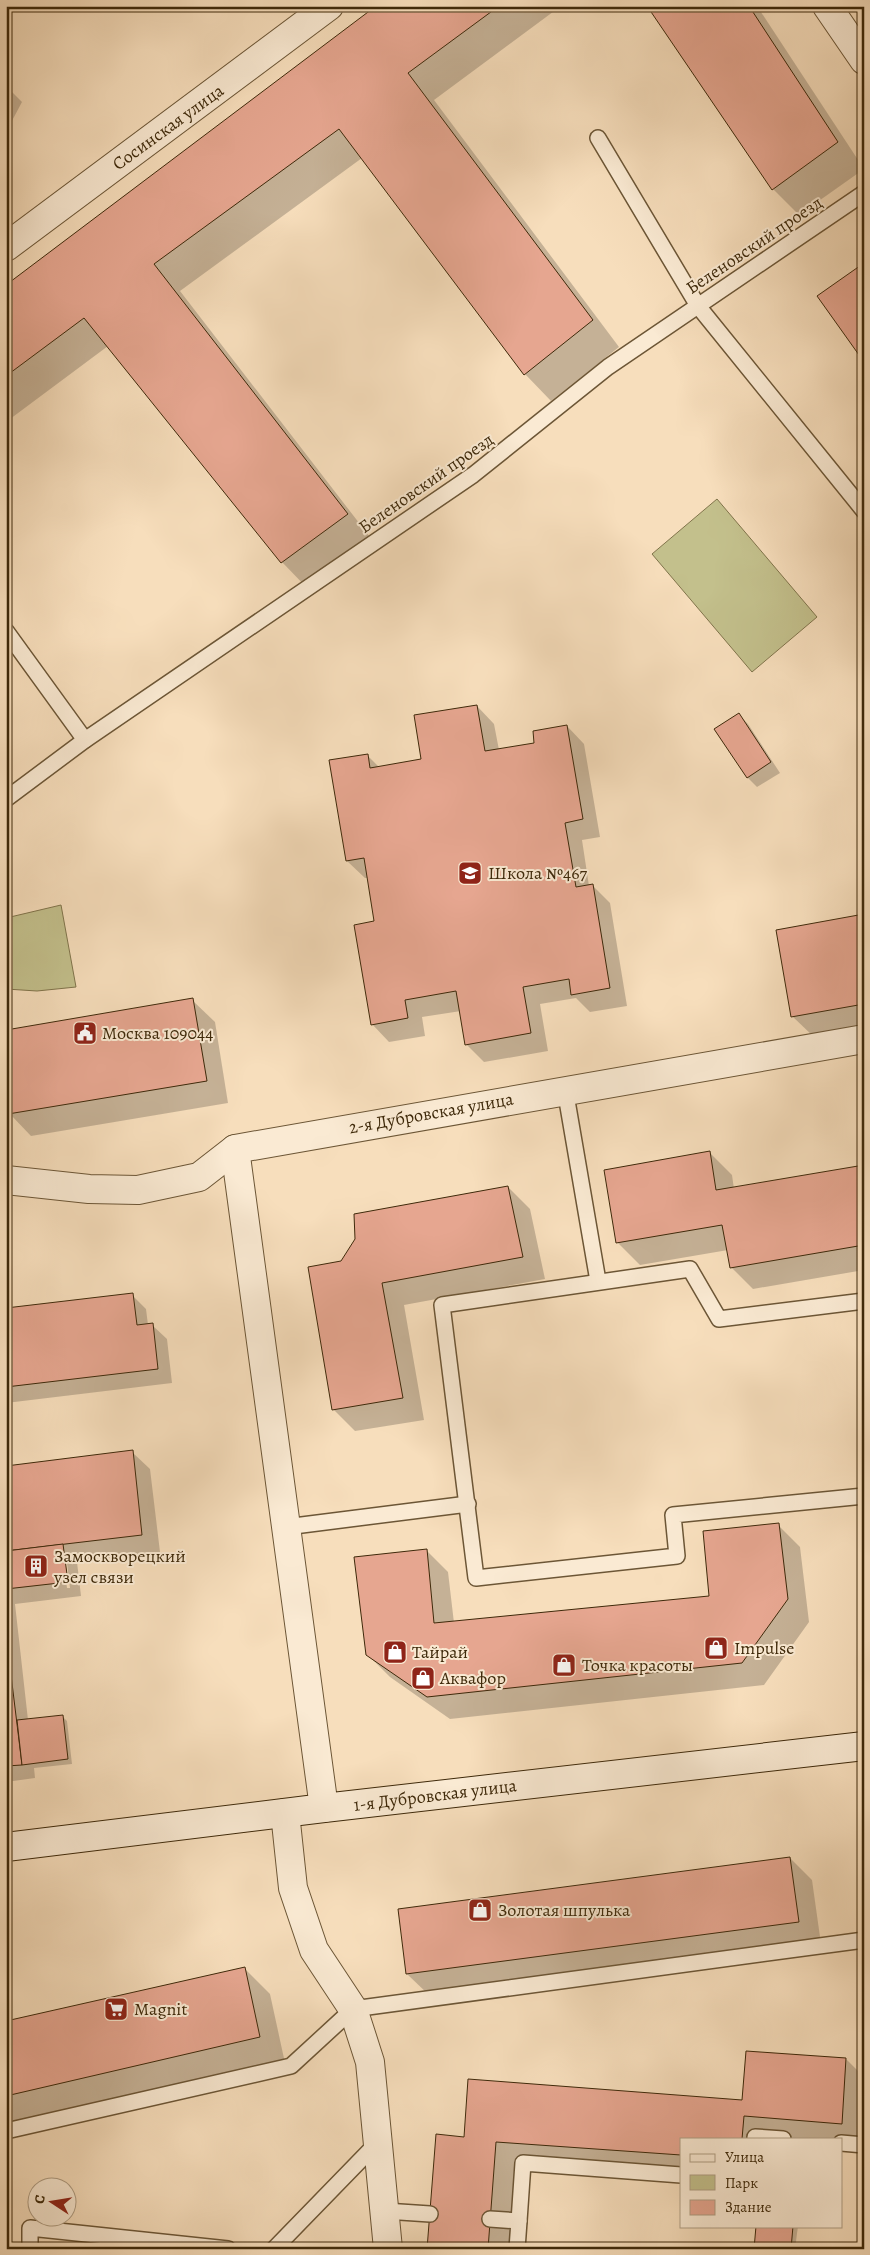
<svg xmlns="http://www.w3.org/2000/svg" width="870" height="2255" viewBox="0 0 870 2255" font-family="Alegreya,serif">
  <rect width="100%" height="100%" fill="#f7debc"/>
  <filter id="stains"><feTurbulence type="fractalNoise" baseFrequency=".004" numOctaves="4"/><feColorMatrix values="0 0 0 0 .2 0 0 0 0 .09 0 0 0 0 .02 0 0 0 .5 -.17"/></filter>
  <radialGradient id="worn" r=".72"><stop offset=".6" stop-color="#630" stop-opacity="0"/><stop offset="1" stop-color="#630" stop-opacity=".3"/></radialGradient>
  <g fill="#c3c08c" stroke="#80744b">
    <polygon points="717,499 817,617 752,672 652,554"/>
    <polygon points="61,905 76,987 37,991 6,989 6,918"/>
  </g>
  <g fill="#0003" fill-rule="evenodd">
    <polygon points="379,6 561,6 434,100 619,347 551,401 525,374 362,158 180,291 373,541 308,589 282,562 108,346 6,422 6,286"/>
    <polygon points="649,6 757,6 864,169 799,215 773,189"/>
    <polygon points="6,86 22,102 6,132"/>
    <polygon points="477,706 494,724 499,750 536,744 567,726 584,744 600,837 582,840 589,886 593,886 610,903 627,1006 590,1012 576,998 540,1004 548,1051 484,1062 466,1044 461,1011 422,1017 425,1036 389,1042 372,1024 376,922 368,878 365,878 347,861 331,761 367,755 379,767 423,760"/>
    <polygon points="738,714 748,724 780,773 757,787 748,778 716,730"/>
    <polygon points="864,915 864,1030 815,1038 792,1016"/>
    <polygon points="192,1000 215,1022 228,1103 31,1136 9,1113 6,1098 6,1031"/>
    <polygon points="710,1153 732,1175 734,1189 864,1166 864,1270 753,1289 731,1267 728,1250 640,1265 618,1243 605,1171"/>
    <polygon points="508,1187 530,1209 545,1279 404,1305 424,1420 355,1431 333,1409 341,1262"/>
    <polygon points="132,1295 146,1309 148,1325 152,1325 167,1339 172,1383 6,1403 6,1310"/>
    <path d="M132 1452 150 1469 160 1552 77 1562 81 1596 15 1604 28 1720 62 1716 67 1721 72 1764 34 1768 35 1778 6 1782V1467ZM64 1563H67L70 1588H67Z"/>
    <polygon points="778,1525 800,1547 809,1622 764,1685 450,1719 390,1677 367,1654 426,1550 448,1572 454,1623 710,1597"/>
    <polygon points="790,1858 812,1880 821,1944 430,1996 407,1974"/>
    <polygon points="244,1968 270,1994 285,2063 6,2126 6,2023"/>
    <polygon points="846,2059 864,2077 864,2145 841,2139 681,2139 681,2176 518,2163 511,2249 429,2249 465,2138 743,2101"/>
    <polygon points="758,2226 798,2226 795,2249 756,2249"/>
  </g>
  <g fill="#e6a690" stroke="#3e290a">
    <polygon points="376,6 499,6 408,73 593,320 524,375 339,129 154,264 348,514 281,563 84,318 6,376 6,285"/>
    <polygon points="647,6 749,6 838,142 772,190"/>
    <polygon points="864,263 864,362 817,296"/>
    <polygon points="477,705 485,751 534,743 533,731 567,725 583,819 565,823 576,887 593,884 610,988 571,995 569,979 523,987 531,1033 465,1045 456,991 405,1000 408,1018 371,1025 354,925 374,921 364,858 346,861 329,760 368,754 370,768 421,759 414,715"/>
    <polygon points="739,713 771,762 747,778 714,729"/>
    <polygon points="864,914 864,1004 791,1017 776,930"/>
    <polygon points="193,998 207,1081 8,1114 6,1030"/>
    <polygon points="710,1151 716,1190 864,1165 864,1245 730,1268 722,1225 616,1243 604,1170"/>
    <polygon points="508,1186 523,1257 382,1283 403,1398 332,1410 308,1267 341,1261 355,1239 354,1214"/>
    <polygon points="133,1293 137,1325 153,1323 158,1369 6,1387 6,1308"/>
    <polygon points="133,1450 142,1535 6,1551 6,1466"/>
    <polygon points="779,1523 788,1599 742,1663 427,1697 366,1655 354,1557 427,1549 434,1623 709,1596 703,1531"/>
    <polygon points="63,1544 68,1582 6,1589 6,1551"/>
    <polygon points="6,1634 22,1765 6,1766"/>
    <polygon points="63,1715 68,1759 22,1765 17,1720"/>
    <polygon points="790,1857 799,1922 406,1974 398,1909"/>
    <polygon points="245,1967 260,2037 6,2096 6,2021"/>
    <polygon points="746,2051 846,2058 842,2124 744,2116 742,2139 681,2139 681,2155 496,2142 488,2249 427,2249 436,2134 464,2137 468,2079 742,2100"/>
    <polygon points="756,2226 793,2226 791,2249 754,2249"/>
  </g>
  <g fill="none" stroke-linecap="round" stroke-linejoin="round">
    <g stroke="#6c5636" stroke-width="18">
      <g id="service">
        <polyline points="598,138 698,306 864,511"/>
        <polyline points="6,631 85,740"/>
        <polyline points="6,799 85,740 473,475 608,367 864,193"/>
        <polyline points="565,1089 598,1281"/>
        <polyline points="864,1301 719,1319 690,1269 442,1305 476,1578 677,1556 673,1515 864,1496"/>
        <polyline points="286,1527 468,1504"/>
        <polyline points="6,2131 291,2066 353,2009 864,1940"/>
        <polyline points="755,2139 755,2137 783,2139"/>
        <polyline points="841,2143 864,2145"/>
        <polyline points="385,2211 430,2214"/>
        <polyline points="490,2219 519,2221 517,2249"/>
        <polyline points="519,2221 523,2163 681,2175"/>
        <polyline points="30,2249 30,2228 228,2249"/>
        <polyline points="274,2249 379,2141"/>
      </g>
    </g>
    <g stroke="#6c5636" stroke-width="30">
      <g id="minor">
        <polyline points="827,6 864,60"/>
        <polyline points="6,247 329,6"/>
        <polyline points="235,1149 324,1808"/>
        <polyline points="6,1180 89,1189 138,1190 199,1177 235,1149 864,1039"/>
        <polyline points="285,1813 293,1888 314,1950 353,2009 370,2062 388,2249"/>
      </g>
    </g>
    <g stroke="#3e290a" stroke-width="30">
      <polyline id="secondary" points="6,1847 324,1808 864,1746"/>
    </g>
    <use href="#service" stroke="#faead3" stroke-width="15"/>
    <use href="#minor" stroke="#faead3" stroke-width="28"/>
    <use href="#secondary" stroke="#faead3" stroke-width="28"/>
  </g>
  <defs>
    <g id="school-square" transform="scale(1.25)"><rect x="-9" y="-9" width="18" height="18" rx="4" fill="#8f2418" stroke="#faead3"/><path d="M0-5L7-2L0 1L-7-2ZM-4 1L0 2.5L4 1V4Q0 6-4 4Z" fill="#fff"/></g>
    <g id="civic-square" transform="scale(1.25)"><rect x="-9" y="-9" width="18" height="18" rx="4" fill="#8f2418" stroke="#faead3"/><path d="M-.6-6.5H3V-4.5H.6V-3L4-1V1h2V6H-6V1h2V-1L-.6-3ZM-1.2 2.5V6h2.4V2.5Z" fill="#fff"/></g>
    <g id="building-square" transform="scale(1.25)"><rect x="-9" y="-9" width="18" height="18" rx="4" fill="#8f2418" stroke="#faead3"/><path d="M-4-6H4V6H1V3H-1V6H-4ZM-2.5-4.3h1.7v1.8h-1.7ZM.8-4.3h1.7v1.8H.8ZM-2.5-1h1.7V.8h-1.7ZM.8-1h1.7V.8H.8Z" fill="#fff"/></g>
    <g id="shop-square" transform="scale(1.25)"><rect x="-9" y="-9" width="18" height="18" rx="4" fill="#8f2418" stroke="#faead3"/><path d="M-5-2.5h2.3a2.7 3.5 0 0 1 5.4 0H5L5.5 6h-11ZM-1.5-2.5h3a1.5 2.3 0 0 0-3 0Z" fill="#fff"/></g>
    <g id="supermarket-square" transform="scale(1.25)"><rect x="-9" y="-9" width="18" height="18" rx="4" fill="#8f2418" stroke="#faead3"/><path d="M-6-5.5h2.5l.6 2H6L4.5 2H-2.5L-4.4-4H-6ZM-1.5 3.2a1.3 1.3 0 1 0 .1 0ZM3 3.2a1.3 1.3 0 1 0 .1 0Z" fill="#fff"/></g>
  </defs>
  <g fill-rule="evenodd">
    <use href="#school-square" x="470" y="873"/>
    <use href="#civic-square" x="85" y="1033"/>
    <use href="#building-square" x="36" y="1566"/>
    <use href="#shop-square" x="716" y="1648"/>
    <use href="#shop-square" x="395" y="1652"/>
    <use href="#shop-square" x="564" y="1665"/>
    <use href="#shop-square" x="423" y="1678"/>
    <use href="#shop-square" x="480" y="1910"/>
    <use href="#supermarket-square" x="116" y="2009"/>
  </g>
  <g text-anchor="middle" stroke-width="4" stroke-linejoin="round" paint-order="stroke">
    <g font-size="18" fill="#3e290a" stroke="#faead3">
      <text transform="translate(168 127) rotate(-36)" y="6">Сосинская улица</text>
      <text transform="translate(754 245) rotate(-34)" y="6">Беленовский проезд</text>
      <text transform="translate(426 483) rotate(-35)" y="6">Беленовский проезд</text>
      <text transform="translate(431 1113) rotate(-10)" y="6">2-я Дубровская улица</text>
      <text transform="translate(435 1795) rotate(-7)" y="6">1-я Дубровская улица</text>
    </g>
    <g font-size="18" fill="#3e290a" stroke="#faead3" text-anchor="start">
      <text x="488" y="879">Школа №467</text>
      <text x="102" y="1039">Москва 109044</text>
      <text x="54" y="1562">Замоскворецкий<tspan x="54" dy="21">узел связи</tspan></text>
      <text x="734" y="1654">Impulse</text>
      <text x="412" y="1658">Тайрай</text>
      <text x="582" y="1671">Точка красоты</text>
      <text x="440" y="1684">Аквафор</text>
      <text x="498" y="1916">Золотая шпулька</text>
      <text x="134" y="2015">Magnit</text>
    </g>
  </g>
  <rect width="870" height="2255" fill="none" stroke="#f7debc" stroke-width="25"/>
  <rect x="8" y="8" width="855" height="2240" fill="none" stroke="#3e290a" stroke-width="2.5"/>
  <rect x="12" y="12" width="845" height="2230" fill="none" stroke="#3e290a"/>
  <rect x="680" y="2138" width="162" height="90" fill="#faead3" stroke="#af9d83"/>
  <rect x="690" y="2154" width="25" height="8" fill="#faead3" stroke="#af9d83"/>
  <text x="725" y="2162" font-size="15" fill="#3e290a">Улица</text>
  <rect x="690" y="2175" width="25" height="15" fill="#c3c08c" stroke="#af9d83"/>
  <text x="725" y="2188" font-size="15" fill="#3e290a">Парк</text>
  <rect x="690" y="2200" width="25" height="15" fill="#e6a690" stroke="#af9d83"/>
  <text x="725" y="2212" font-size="15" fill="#3e290a">Здание</text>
  <g transform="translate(52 2202) rotate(282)"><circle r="24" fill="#faead3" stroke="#af9d83"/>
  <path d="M0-4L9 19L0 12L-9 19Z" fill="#8f2418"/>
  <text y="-8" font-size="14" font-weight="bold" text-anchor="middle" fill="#3e290a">С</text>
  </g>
  <rect width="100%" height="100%" filter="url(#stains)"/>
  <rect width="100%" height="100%" fill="url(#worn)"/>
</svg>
